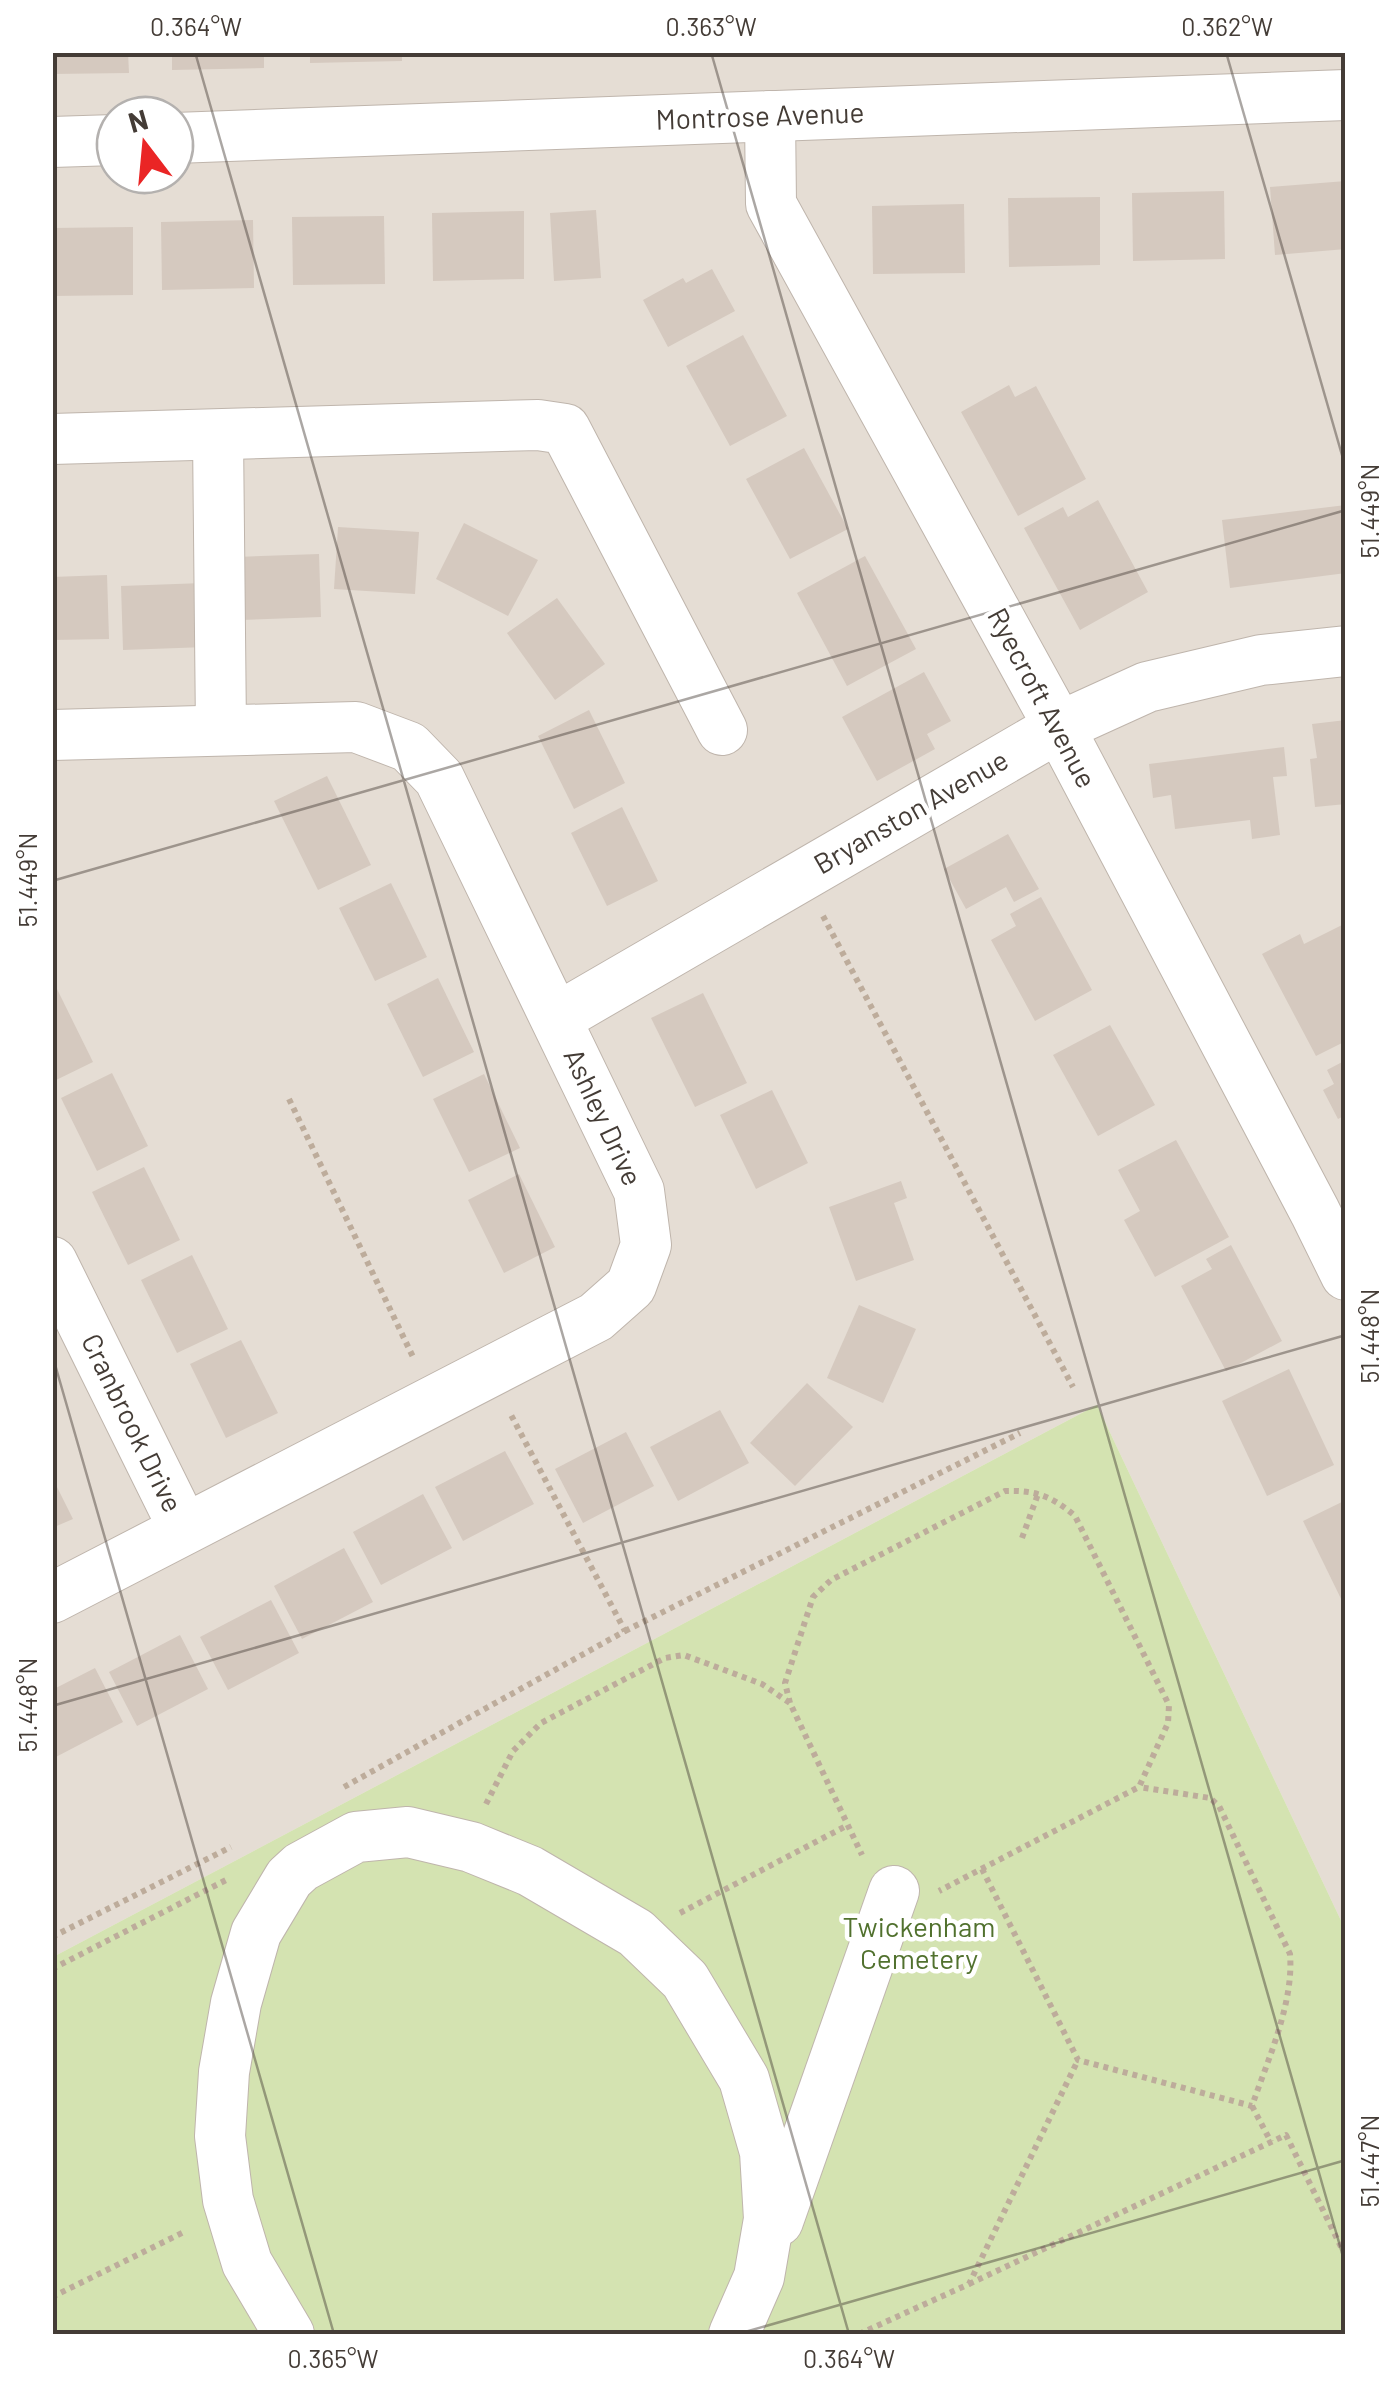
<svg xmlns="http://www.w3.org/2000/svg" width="1398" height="2387" viewBox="0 0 1398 2387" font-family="Barlow,sans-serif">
  <rect width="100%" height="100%" fill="#f1ece6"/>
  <path fill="#e5ddd4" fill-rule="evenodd" d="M53 53H1345V1929L1097 1405 53 1957ZM115 115H175V175H115Z"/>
  <polygon fill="#d4e3b1" points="1097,1405 1345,1929 1345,2334 53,2334 53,1957"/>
  <g fill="#d5c9bf">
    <polygon points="52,52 128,52 129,73 52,74"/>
    <polygon points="172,52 264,52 264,68 172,70"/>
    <polygon points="310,52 402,52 402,61 310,63"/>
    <polygon points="1346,181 1346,249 1275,255 1270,187"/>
    <polygon points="1224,191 1225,259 1133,261 1132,193"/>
    <polygon points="1100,197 1100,265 1009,267 1008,198"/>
    <polygon points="964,204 965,273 873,274 872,206"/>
    <polygon points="596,210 601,278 554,281 550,213"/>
    <polygon points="524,211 524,279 433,281 432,213"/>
    <polygon points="384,216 385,284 293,285 292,217"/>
    <polygon points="253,220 254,288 162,290 161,222"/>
    <polygon points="133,227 133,295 52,296 52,228"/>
    <polygon points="712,269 735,311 668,347 643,300 683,278 686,283"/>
    <polygon points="743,335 787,416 730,446 686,366"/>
    <polygon points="1009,385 1015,397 1036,386 1086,479 1018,516 961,412"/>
    <polygon points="804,448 848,529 790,559 746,479"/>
    <polygon points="1098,500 1148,592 1080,630 1024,528 1063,507 1068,517"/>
    <polygon points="1346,505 1346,573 1230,588 1222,520"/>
    <polygon points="464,523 538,560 508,616 436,579"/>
    <polygon points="338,527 419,532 415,594 334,589"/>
    <polygon points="319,554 321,617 239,620 236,557"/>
    <polygon points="865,556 916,649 847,686 797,593"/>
    <polygon points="107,575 109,639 52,640 52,577"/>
    <polygon points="203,583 206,647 123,650 121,586"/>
    <polygon points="557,598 605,664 555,700 507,633"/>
    <polygon points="924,672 951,721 927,734 935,749 877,781 842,717"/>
    <polygon points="589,710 625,783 574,809 538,736"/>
    <polygon points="1346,720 1346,804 1315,807 1310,759 1317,758 1312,724"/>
    <polygon points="1284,747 1287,776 1273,777 1280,835 1252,839 1250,820 1175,829 1171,795 1153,798 1149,764"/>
    <polygon points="327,776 371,865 318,890 274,801"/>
    <polygon points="622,807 658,881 607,906 571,833"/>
    <polygon points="1008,834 1039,889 1014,902 1006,887 966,909 944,869"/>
    <polygon points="391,883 427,957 375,981 339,908"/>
    <polygon points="1041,897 1092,990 1035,1021 991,940 1016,926 1010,914"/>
    <polygon points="1342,925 1346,932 1346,956 1341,959 1346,968 1346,1041 1316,1056 1262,954 1300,934 1304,944"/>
    <polygon points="438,978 474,1052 423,1077 387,1004"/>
    <polygon points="57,989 93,1062 52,1082 52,992"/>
    <polygon points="703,993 747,1083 695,1107 651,1018"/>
    <polygon points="1110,1025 1155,1105 1098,1136 1053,1055"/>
    <polygon points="1346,1060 1346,1115 1338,1119 1323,1090 1334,1084 1327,1070"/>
    <polygon points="112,1073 148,1146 97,1171 61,1098"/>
    <polygon points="484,1074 520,1148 469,1172 433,1099"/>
    <polygon points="772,1090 808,1163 756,1189 720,1115"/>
    <polygon points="1176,1140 1229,1237 1155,1277 1124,1220 1140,1211 1118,1170"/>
    <polygon points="144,1167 180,1240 128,1265 92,1192"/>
    <polygon points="519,1174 555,1247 504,1273 468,1200"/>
    <polygon points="901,1181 907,1198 894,1203 914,1260 856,1281 829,1207"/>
    <polygon points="1231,1245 1282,1341 1226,1371 1181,1286 1212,1269 1206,1259"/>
    <polygon points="192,1255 228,1329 177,1353 141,1280"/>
    <polygon points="859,1305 916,1329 883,1403 827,1378"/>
    <polygon points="241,1340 278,1413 226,1438 190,1364"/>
    <polygon points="1289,1369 1334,1465 1267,1496 1222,1401"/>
    <polygon points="807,1383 853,1427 795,1486 750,1443"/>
    <polygon points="720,1410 749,1463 678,1501 650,1447"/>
    <polygon points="626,1432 654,1486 583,1523 555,1469"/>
    <polygon points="505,1451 534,1504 463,1541 435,1487"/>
    <polygon points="52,1477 73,1519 52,1528"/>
    <polygon points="423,1494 452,1548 381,1585 353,1532"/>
    <polygon points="1346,1500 1346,1609 1303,1521"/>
    <polygon points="344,1548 373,1602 302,1639 274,1586"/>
    <polygon points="271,1600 299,1653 228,1690 200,1637"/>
    <polygon points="180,1635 208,1689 137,1726 109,1672"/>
    <polygon points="95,1668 123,1722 52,1759 52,1690"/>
  </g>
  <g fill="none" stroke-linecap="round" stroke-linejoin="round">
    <g stroke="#bfb5ac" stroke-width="52">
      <g id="minor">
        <polyline points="770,116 771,204 1059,727 1315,1212 1346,1275"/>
        <polyline points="175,138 1346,95"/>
        <polyline points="52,142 115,140"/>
        <polyline points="218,435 221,730"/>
        <polyline points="52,439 538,425 565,429 722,730"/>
        <polyline points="52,735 356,727 409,747 439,778 639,1191 646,1245 631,1286 596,1317 52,1598"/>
        <polyline points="557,1018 1059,727 1147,687 1261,660 1346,651"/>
        <polyline points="52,1262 184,1529"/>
        <polyline points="778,2221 894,1891"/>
        <polyline points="289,2334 247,2263 228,2200 220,2136 224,2072 236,2003 256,1933 289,1878 301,1867 356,1837 408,1832 471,1847 530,1871 636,1933 685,1980 744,2079 765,2152 769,2219 759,2277 734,2334"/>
      </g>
    </g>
    <g stroke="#bdac9b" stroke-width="6" stroke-dasharray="5 5" stroke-linecap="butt">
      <polyline points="823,916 1073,1387"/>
      <polyline points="289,1099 414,1359"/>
      <polyline points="1022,1538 1038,1494"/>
      <polyline points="625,1631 1020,1433"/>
      <path d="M790 1703 785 1683 813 1597 831 1580 1005 1491C1035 1490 1052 1496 1075 1516L1169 1705 1168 1723 1139 1787 939 1891"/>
      <polyline points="344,1787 625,1631 510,1413"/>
      <polyline points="486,1804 513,1751 541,1723 665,1658 684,1655 762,1684 790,1703 862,1855"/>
      <path d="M982 1869 1078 2060 1252 2106C1268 2059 1294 2003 1290 1954L1219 1806 1210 1798 1139 1787"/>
      <polyline points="680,1913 848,1825"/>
      <polyline points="52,1937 231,1847"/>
      <polyline points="52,1969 230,1878"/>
      <polyline points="1252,2106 1271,2142"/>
      <polyline points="969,2284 1286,2135 1346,2257"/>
      <polyline points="52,2297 186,2231"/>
      <polyline points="859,2334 969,2284 1078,2060"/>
    </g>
    <use href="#minor" stroke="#fff" stroke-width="50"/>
  </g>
  <path fill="none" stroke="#443c36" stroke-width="2.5" stroke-opacity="0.45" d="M195 52 849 2334M711 52 1346 2267M1226 52 1346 469M52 56 64 52M52 881 1346 510M52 1354 334 2334M52 1706 1346 1335M738 2334 1346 2160"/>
  <g text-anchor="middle" stroke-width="9" stroke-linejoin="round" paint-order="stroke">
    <g font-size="28" fill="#443c36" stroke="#fff">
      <text transform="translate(760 116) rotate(-2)" y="10">Montrose Avenue</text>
      <text transform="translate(1042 698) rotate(62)" y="10">Ryecroft Avenue</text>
      <text transform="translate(911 812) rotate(-30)" y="10">Bryanston Avenue</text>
      <text transform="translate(603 1117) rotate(65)" y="10">Ashley Drive</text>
      <text transform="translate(132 1423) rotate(64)" y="10">Cranbrook Drive</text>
    </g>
    <g font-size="28" fill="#51712e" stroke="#fff">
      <text x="919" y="1937">Twickenham<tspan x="919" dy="32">Cemetery</tspan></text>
    </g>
  </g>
  <rect width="1398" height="2387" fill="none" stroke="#ffffff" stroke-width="110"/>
  <g transform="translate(145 145) rotate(344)"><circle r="48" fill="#ffffff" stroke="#b4b1af" stroke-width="2.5"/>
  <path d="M0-8L18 38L0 25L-18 38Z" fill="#ea2525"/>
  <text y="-15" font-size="28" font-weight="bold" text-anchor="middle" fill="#443c36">N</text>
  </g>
  <rect x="55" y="55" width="1288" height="2277" fill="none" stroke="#443c36" stroke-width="4"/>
  <g font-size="25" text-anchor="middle" fill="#443c36">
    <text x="196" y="36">0.364°W</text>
    <text x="711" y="36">0.363°W</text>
    <text x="1227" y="36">0.362°W</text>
    <text transform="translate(1370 511) rotate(-90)" y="9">51.449°N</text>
    <text transform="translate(28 880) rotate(-90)" y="9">51.449°N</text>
    <text transform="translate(1370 1336) rotate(-90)" y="9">51.448°N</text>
    <text transform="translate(28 1705) rotate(-90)" y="9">51.448°N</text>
    <text transform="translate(1370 2161) rotate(-90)" y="9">51.447°N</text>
    <text x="333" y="2368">0.365°W</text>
    <text x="849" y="2368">0.364°W</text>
  </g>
</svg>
